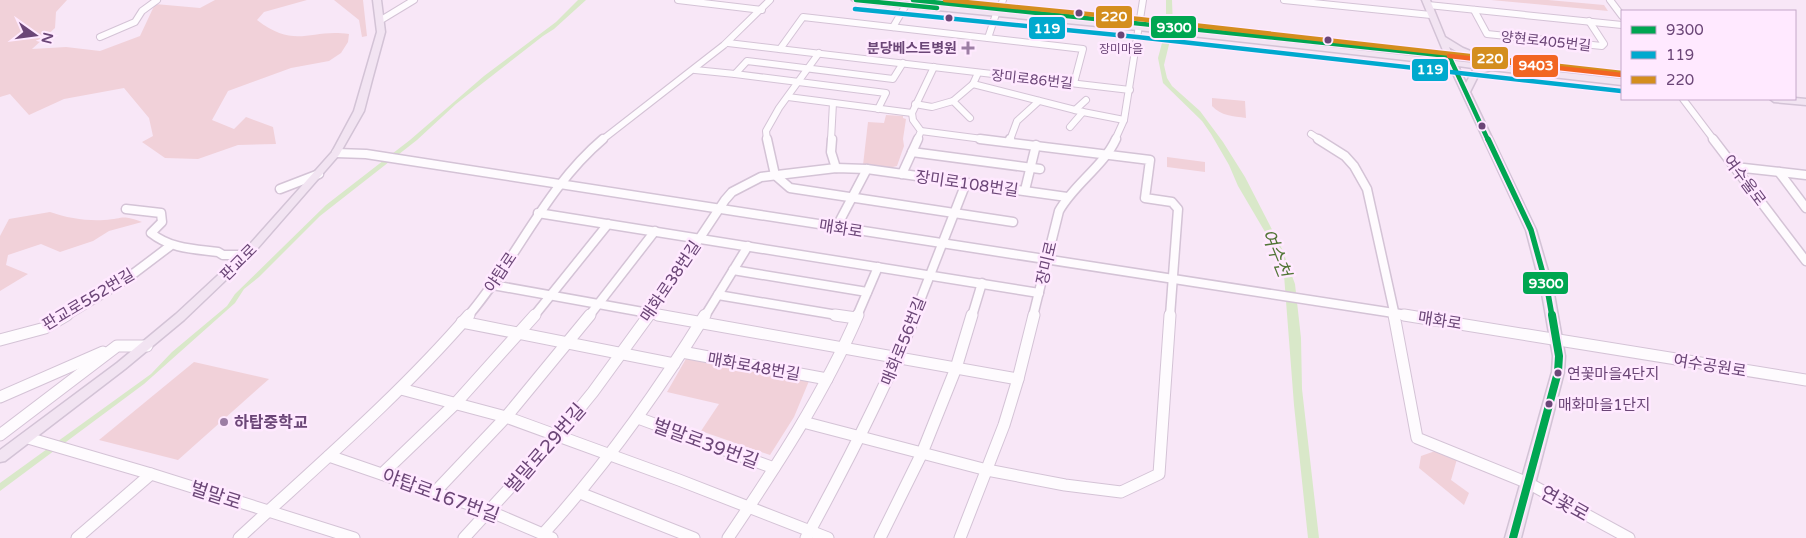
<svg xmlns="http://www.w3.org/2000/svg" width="1806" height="538" viewBox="0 0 1806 538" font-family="'Varela Round','Noto Sans KR',sans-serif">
  <rect width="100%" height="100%" fill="#f8e7f7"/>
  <g fill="#f1d1d9">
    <path d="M0 0H67L56 12 55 28 32 49 66 47 100 51 140 36 155 4 200 8 215 0H307L264 12 257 20C296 50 310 28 349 34L348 42 341 53 329 61 291 68 228 91 212 120 234 129 246 117 273 127 276 144 238 145 198 159 165 158 142 142 153 136 149 118 124 88 64 99 29 115 10 94 0 97Z"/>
    <polygon points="334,0 363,0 367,36 362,37 359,20"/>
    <polygon points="1491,0 1548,0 1604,5 1608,11"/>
    <path d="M1212 98 1245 101 1246 118C1233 116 1221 116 1212 106Z"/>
    <polygon points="886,115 903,116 903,118 906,119 903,139 904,146 897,166 889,168 863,165 868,122 884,123"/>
    <polygon points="1167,157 1205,162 1205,172 1167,167"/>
    <path d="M50 212C67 218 86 221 104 220 124 219 120 214 142 222L109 231 93 241 60 252 41 244 8 255 6 265 28 274 0 291V236L9 219Z"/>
    <polygon points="687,357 809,381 794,417 770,455 701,431 719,404 667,392"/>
    <polygon points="194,362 269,379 178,460 99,440"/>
    <polygon points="1438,450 1457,459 1451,480 1469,493 1464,505 1419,468 1421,456"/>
  </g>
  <g fill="#d9e8c9">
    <polygon points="578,0 586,0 554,29 543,36 456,104 417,140 320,216 259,277 244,289 235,303 144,384 0,491 0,483 151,374 172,352 227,306 235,294 326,205 410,140 484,76 556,22"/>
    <polygon points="1166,0 1172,0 1173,28 1164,65 1167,78 1172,86 1200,111 1223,142 1245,177 1282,249 1295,284 1301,338 1302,389 1319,538 1308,538 1294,405 1284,275 1268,237 1238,186 1229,165 1211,134 1202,121 1163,83 1158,58 1166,28"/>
  </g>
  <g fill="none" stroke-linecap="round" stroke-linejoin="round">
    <g stroke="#d4c3d6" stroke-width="8">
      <g id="minor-far2">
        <polyline points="678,0 762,10"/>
        <polyline points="1284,0 1431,15"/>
        <polyline points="1610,0 1622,16"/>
        <polyline points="1428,5 1622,25"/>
        <polyline points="999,9 1003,0"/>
        <polyline points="1474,10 1487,34 1602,46 1604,44 1589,21"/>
        <polyline points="381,20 414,0"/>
        <polyline points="893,27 906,5"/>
        <polyline points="100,37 135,22 142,11 157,0"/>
        <polyline points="988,38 996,14"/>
        <polyline points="728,43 1130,90"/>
        <polyline points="780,49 803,17 1083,49 1074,83"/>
        <polyline points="695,70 735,74 747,61 893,79 903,63"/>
        <polyline points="978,73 973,84 1083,112 1124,120"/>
        <polyline points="735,74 886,93 878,109"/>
        <polyline points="788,97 912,113"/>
        <polyline points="1683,99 1714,140"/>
        <polyline points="915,104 932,107 953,101"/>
        <polyline points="1075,110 1086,100"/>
        <polyline points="970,118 953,101 973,84"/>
        <polyline points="1070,127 1083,112"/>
        <polyline points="921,131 990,140"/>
        <polyline points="1311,134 1320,140"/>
        <polyline points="602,140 724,45 770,0"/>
        <polyline points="767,140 766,131 779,108 819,53"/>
        <polyline points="831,140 833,103"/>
        <polyline points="917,140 921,131 913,120 912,113 934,67"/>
        <polyline points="1010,140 1017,121 1039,101"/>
        <polyline points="1115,140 1124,120 1143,0"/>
      </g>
    </g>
    <g stroke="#d4c3d6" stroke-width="11">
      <g id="minor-far1">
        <polyline points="767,139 775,175 790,188 1013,222"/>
        <polyline points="832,139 831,152 836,168"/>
        <polyline points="980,139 1150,160 1145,198 1172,202 1178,209 1170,316"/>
        <polyline points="1318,139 1345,156 1354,166 1367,189 1395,316"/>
        <polyline points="1713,139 1806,261"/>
        <polyline points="1009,142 1010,139"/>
        <polyline points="912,152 1040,169"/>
        <polyline points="336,153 366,154 1413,316"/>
        <polyline points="1735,167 1806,175"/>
        <polyline points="1779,172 1806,208"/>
        <polyline points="902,174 918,139"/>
        <polyline points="280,189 319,174"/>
        <polyline points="1025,190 1036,145"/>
        <path d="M126 209 161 213 162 222 151 233C171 249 194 249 218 252L223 255H246"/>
        <polyline points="538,213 1039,293"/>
        <polyline points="836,228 867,169"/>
        <polyline points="733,270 867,292"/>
        <polyline points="493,285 665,316"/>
        <polyline points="718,295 843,316"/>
        <polyline points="65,316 125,280 170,246"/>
        <path d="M468 316C517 259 545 188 603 139"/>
        <polyline points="534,316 608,224"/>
        <polyline points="589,316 655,231"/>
        <polyline points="648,316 725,200 732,192 761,177 836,168 867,169 1067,197"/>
        <polyline points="705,316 748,246"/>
        <polyline points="857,316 878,267"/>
        <polyline points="914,316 966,183"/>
        <polyline points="972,316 982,283"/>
        <path d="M1033 316 1059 211C1074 184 1103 167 1116 139"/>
      </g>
    </g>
    <g stroke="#d4c3d6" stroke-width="13">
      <g id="minor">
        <polyline points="658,315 1018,379"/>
        <polyline points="835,315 856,318"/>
        <polyline points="1394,315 1417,438 1528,483 1629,538"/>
        <polyline points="1404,315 1806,380"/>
        <polyline points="462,322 674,364"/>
        <polyline points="0,340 45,328 67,315"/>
        <polyline points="682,352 827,379"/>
        <polyline points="401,389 506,417 679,480 828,538"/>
        <polyline points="0,397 103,352"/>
        <polyline points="638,418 774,468"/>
        <polyline points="803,422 987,470 1065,485 1121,492 1159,474 1170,315"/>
        <polyline points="0,435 117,346 147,346"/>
        <polyline points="28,438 151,474 354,538"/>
        <polyline points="329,456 489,511 552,538"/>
        <polyline points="382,474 456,403 535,315"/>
        <polyline points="435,492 506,417 590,315"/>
        <polyline points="580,493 694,538"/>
        <path d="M543 534C605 466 657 393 705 315"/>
        <polyline points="77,538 151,474"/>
        <path d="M239 538C318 465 399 396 469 315"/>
        <polyline points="464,538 558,435 593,392 649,315"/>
        <path d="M728 538C776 467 824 394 858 315"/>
        <path d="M806 538C846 465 884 392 915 315"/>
        <polyline points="880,538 922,453 956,368 972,315"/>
        <polyline points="960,538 1004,425 1018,379 1034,315"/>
      </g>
    </g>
    <g stroke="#d3c3d6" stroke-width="3">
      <g id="major">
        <polygon points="373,0 381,0 385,32 372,80 364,111 339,155 250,257 184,320 125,369 5,461 0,462 0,450 117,363 176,314 242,253 332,152 354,111 377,32"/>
        <path d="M852 0H879L1138 26 1447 60 1422 0H1430L1445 37 1463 48 1495 61 1494 63C1481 64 1460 54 1449 47L1455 61 1622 79V85L1491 70 1479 74 1470 92 1536 230 1553 288 1565 356 1564 372 1521 538H1505L1552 372 1553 356 1541 288 1526 230 1449 65 1138 30 856 2ZM1458 66 1480 69 1473 70 1466 83Z"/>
        <polygon points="1795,98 1806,99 1806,105 1774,102 1770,99"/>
      </g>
    </g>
    <use href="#minor-far2" stroke="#fefbfe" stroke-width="6"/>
    <use href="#minor-far1" stroke="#fefbfe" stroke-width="8"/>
    <use href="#minor" stroke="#fefbfe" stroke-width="11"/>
    <use href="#major" fill="#f2e4f2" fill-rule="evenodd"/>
    <g stroke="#ffe9ff" stroke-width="7">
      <g id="bus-1-far2">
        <polyline points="856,0 937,8"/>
        <polyline points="913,0 1449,56 1488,140"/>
      </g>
    </g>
    <g stroke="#ffe9ff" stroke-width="9">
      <polyline id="bus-1-far1" points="1488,139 1531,230 1547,288 1552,316"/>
    </g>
    <g stroke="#ffe9ff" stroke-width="11">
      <polyline id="bus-1" points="1513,538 1558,372 1559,356 1552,315"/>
    </g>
    <g stroke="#ffe9ff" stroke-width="7">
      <polyline id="bus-2" points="855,9 1137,37 1621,91"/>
    </g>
    <g stroke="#ffe9ff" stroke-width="7">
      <polyline id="bus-3" points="945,0 1139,19 1622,73"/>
    </g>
    <g stroke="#ffe9ff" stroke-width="7">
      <polyline id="bus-4" points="1449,56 1622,75"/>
    </g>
    <use href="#bus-1-far2" stroke="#00a651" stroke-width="4.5"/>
    <use href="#bus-1-far1" stroke="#00a651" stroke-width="5.5"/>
    <use href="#bus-1" stroke="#00a651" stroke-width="8"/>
    <use href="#bus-2" stroke="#00a9ce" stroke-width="4.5"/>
    <use href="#bus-3" stroke="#d48e1e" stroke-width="4.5"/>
    <use href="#bus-4" stroke="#f26522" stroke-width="4.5"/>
  </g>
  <g fill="#6b4677" stroke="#ffe9ff" stroke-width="2">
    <circle cx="1079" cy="13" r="4.5"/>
    <circle cx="949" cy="18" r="4.5"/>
    <circle cx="1121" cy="35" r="4.5"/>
    <circle cx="1328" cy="40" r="4.5"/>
    <circle cx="1482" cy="126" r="4.5"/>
    <circle cx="1558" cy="373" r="4.5"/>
    <circle cx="1549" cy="404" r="4.5"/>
  </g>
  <g fill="#9c7ea4" stroke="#ffe9ff" stroke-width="2">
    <path d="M965.5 40.5h5v5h5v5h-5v5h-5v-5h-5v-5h5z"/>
    <circle cx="224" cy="422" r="5"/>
  </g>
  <g text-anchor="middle" stroke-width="5" stroke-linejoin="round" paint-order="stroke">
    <g font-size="12" fill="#6b4677" stroke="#ffe9ff">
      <text x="1121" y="53">장미마을</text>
    </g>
    <g font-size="14" fill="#6b4677" stroke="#ffe9ff">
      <text transform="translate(1546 41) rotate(6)" y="5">양현로405번길</text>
      <text transform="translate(1032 79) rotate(6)" y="5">장미로86번길</text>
    </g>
    <g font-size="14" font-weight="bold" fill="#6b4677" stroke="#ffe9ff" text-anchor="end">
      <text x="957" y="53">분당베스트병원</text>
    </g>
    <g font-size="15" fill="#6b4677" stroke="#ffe9ff" text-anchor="start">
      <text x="1567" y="379">연꽃마을4단지</text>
      <text x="1558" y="410">매화마을1단지</text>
    </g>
    <g font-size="16" fill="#6b4677" stroke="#ffe9ff">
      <text transform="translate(1745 180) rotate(53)" y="6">여수울로</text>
      <text transform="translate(967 183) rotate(8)" y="6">장미로108번길</text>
      <text transform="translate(841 228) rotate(9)" y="6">매화로</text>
      <text transform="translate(238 262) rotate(-45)" y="6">판교로</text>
      <text transform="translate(1046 263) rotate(-77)" y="6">장미로</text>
      <text transform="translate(500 272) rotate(-56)" y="6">야탑로</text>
      <text transform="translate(670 281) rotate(-56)" y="6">매화로38번길</text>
      <text transform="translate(88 299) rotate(-31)" y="6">판교로552번길</text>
      <text transform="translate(1440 320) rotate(9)" y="6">매화로</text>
      <text transform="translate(903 341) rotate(-68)" y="6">매화로56번길</text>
      <text transform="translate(1710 365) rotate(9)" y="6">여수공원로</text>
      <text transform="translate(754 366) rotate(10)" y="6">매화로48번길</text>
    </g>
    <g font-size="16" font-weight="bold" fill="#6b4677" stroke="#ffe9ff" text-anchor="start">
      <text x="234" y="428">하탑중학교</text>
    </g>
    <g font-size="18" font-style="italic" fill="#527637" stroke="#ffe9ff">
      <text transform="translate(1276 253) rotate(68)" y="6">여수천</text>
    </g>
    <g font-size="19" fill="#6b4677" stroke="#ffe9ff">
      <text transform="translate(706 443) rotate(20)" y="7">벌말로39번길</text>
      <text transform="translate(545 448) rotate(-49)" y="7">벌말로29번길</text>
      <text transform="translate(216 495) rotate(18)" y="7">벌말로</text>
      <text transform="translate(441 495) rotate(20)" y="7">야탑로167번길</text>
      <text transform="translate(1565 503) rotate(29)" y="7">연꽃로</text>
    </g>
  </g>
  <g stroke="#ffe9ff" stroke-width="2">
    <rect x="1095" y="5" width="38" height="24" rx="5" fill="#d48e1e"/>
    <rect x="1150" y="15" width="47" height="24" rx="5" fill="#00a651"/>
    <rect x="1028" y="16" width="38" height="24" rx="5" fill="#00a9ce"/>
    <rect x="1471" y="46" width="38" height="24" rx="5" fill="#d48e1e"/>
    <rect x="1512" y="54" width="47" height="24" rx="5" fill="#f26522"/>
    <rect x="1411" y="58" width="38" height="24" rx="5" fill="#00a9ce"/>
    <rect x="1522" y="271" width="47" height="24" rx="5" fill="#00a651"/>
  </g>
  <g font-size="14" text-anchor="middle" font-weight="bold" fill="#fff">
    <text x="1114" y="21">220</text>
    <text x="1174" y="32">9300</text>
    <text x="1047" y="33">119</text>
    <text x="1490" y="63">220</text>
    <text x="1536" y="70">9403</text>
    <text x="1430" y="74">119</text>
    <text x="1546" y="288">9300</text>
  </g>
  <rect x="1621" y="10" width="175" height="90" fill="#ffe9ff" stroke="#c4a8c9"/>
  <rect x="1631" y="26" width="25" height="8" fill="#00a651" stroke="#c4a8c9"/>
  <text x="1666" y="35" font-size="15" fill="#6b4677">9300</text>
  <rect x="1631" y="51" width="25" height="8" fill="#00a9ce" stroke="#c4a8c9"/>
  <text x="1666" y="60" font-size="15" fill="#6b4677">119</text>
  <rect x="1631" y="76" width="25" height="8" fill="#d48e1e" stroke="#c4a8c9"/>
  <text x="1666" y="85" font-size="15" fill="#6b4677">220</text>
  <g transform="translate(35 35) rotate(104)" stroke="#ffe9ff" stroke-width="4" paint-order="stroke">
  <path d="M0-4L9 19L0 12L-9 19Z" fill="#6b4677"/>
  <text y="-8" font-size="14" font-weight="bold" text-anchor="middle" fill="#6b4677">N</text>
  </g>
</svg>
